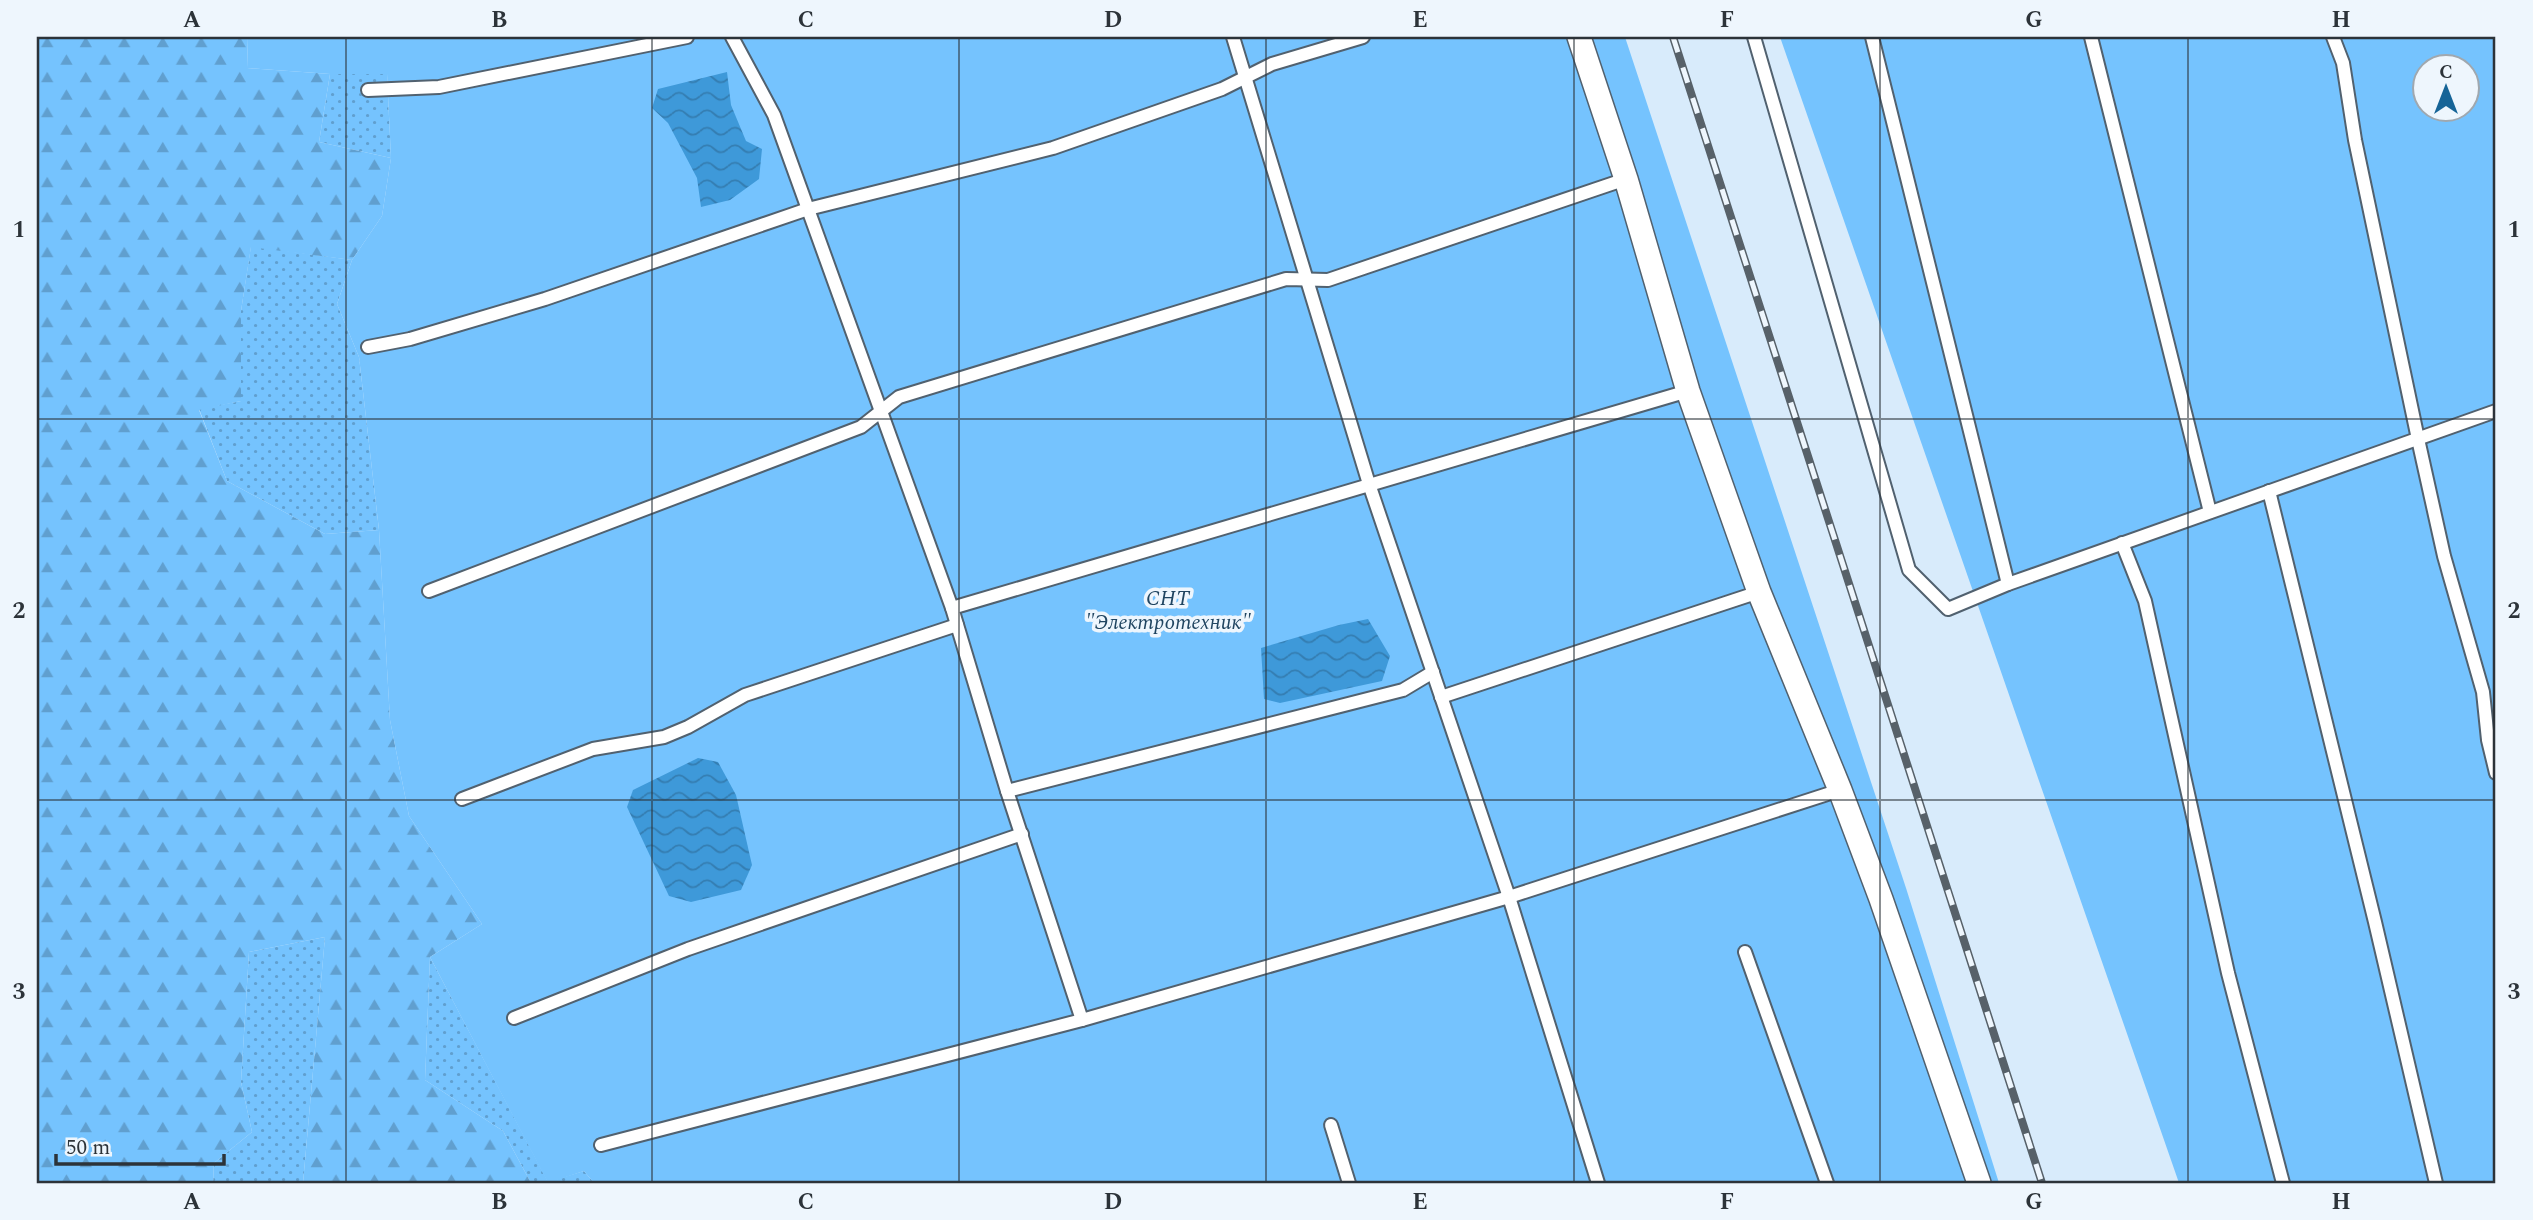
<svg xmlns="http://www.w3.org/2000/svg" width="2533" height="1220" viewBox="0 0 2533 1220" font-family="Spectral,serif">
  <defs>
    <pattern id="grass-dots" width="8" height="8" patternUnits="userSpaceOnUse" patternTransform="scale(1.75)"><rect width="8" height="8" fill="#75c3fe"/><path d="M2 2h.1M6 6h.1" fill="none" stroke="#609fcf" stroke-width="1.8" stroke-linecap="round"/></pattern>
    <pattern id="forest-firs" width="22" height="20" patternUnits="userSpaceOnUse" patternTransform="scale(1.75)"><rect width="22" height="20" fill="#75c3fe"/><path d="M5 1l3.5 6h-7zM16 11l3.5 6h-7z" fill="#609fcf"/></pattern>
    <pattern id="water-waves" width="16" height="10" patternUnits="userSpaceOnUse" patternTransform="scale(1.75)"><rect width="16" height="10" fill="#3e99d9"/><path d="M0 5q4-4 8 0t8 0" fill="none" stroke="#347db1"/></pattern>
  </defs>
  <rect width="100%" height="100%" fill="#d8ebfb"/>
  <g fill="url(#grass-dots)">
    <polygon points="330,74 387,74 391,158 319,142"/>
    <polygon points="251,246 352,260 337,304 359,357 379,530 325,534 227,481 199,409 241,401 241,311"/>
    <polygon points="325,937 303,1183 213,1183 214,1163 252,1132 241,1082 249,952"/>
    <polygon points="430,957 548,1182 584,1171 594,1183 531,1183 503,1131 425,1080"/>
  </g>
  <polygon fill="url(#forest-firs)" points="37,37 248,37 247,68 330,74 319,142 391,158 382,216 352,260 251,247 241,311 241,401 199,410 227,481 325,534 379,530 390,720 409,816 482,924 430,957 425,1080 503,1131 531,1183 303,1183 325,937 249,952 241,1082 252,1132 214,1163 213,1183 37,1183"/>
  <g fill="#75c3fe" fill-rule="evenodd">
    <polygon points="248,37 1625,37 1906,888 1999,1183 594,1183 584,1171 548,1183 430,957 482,924 409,816 390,720 379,530 359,357 337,304 352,260 382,216 391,158 387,74 330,74 247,68"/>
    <path d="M1780 37H2496V1183H2179ZM2424 66H2466V108H2424Z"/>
  </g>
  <g fill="url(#water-waves)">
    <polygon points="727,72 731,105 746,141 762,149 759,179 730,200 701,207 697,178 668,123 652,108 658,89"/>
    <polygon points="1368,619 1390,656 1382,681 1280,703 1264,699 1261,648 1339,625"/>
    <polygon points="698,758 718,762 736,795 752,865 741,890 691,902 669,896 627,807 633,790"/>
  </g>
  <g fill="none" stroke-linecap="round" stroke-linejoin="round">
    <g stroke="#51616f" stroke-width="16">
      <g id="lane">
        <polyline points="732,37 774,115 952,608 1007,791 1082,1020"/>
        <polyline points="1233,37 1369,484 1509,897 1598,1183"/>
        <polyline points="1754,37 1909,570 1948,609 2008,584 2496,411"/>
        <polyline points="1872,37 2008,584"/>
        <polyline points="2091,37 2210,512"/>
        <polyline points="2333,37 2343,63 2355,140 2418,439 2444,556 2483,692 2488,740 2496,773"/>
        <polyline points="368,90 439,87 687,37"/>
        <polyline points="368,347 410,339 545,299 808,209 1053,148 1222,89 1272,64 1363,37"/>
        <polyline points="2269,491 2375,922 2436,1183"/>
        <polyline points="2122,543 2145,601 2228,973 2283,1183"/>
        <polyline points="429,591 861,427 899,397 1286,279 1328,280 1626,179"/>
        <polyline points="952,608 1688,391"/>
        <polyline points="1441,697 1759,592"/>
        <polyline points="1007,791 1403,690 1433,672"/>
        <polyline points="462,799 593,749 664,737 688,727 745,695 957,625"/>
        <polyline points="1745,952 1827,1183"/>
        <polyline points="514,1018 688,949 1022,834"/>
        <polyline points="1331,1125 1349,1183"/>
        <polyline points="601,1145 1082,1020 1509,897 1840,790"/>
      </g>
    </g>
    <g stroke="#51616f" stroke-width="26">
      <polyline id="street" points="1579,37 1626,179 1688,391 1759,592 1840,790 1881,899 1979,1183"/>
    </g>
    <use href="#lane" stroke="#fff" stroke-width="12"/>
    <use href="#street" stroke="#fff" stroke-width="23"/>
    <g stroke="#576169" stroke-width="8">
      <polyline id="rail" points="1673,37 2042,1183"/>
    </g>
    <use href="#rail" stroke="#eef6fd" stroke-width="5" stroke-dasharray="16" stroke-linecap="butt"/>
  </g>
  <path fill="none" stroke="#2c3339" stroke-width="2" stroke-opacity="0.55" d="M346 37V1183M652 37V1183M959 37V1183M1266 37V1183M1574 37V1183M1880 37V1183M2188 37V1183M37 419H2496M37 800H2496"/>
  <g text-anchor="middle" stroke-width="7" stroke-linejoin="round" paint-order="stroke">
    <g font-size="21" font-style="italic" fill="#204561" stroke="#eef6fd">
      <text x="1168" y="605">СНТ<tspan x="1168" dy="24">"Электротехник"</tspan></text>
    </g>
  </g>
  <rect width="2533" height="1220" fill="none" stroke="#eef6fd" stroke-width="77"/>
  <g transform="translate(2446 88)"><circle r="33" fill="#eef6fd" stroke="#a0a8af" stroke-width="2"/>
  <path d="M0-5L12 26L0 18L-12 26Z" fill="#166497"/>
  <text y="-10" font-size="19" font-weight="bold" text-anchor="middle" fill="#2c3339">С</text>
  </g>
  <path d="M56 1154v10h168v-10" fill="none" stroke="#2c3339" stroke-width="3.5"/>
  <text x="66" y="1154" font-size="21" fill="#2c3339" stroke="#eef6fd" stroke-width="5" paint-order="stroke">50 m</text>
  <rect x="38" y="38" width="2456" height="1144" fill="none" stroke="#2c3339" stroke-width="2.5"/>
  <g font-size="23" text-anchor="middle" font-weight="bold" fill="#2c3339">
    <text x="192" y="27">A</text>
    <text x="499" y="27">B</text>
    <text x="806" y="27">C</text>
    <text x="1113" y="27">D</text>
    <text x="1420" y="27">E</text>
    <text x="1727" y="27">F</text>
    <text x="2034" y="27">G</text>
    <text x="2341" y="27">H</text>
    <text x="19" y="237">1</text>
    <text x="2514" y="237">1</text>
    <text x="19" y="618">2</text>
    <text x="2514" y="618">2</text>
    <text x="19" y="999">3</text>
    <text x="2514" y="999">3</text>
    <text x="192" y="1209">A</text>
    <text x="499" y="1209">B</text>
    <text x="806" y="1209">C</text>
    <text x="1113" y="1209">D</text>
    <text x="1420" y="1209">E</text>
    <text x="1727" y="1209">F</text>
    <text x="2034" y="1209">G</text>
    <text x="2341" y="1209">H</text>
  </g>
</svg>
